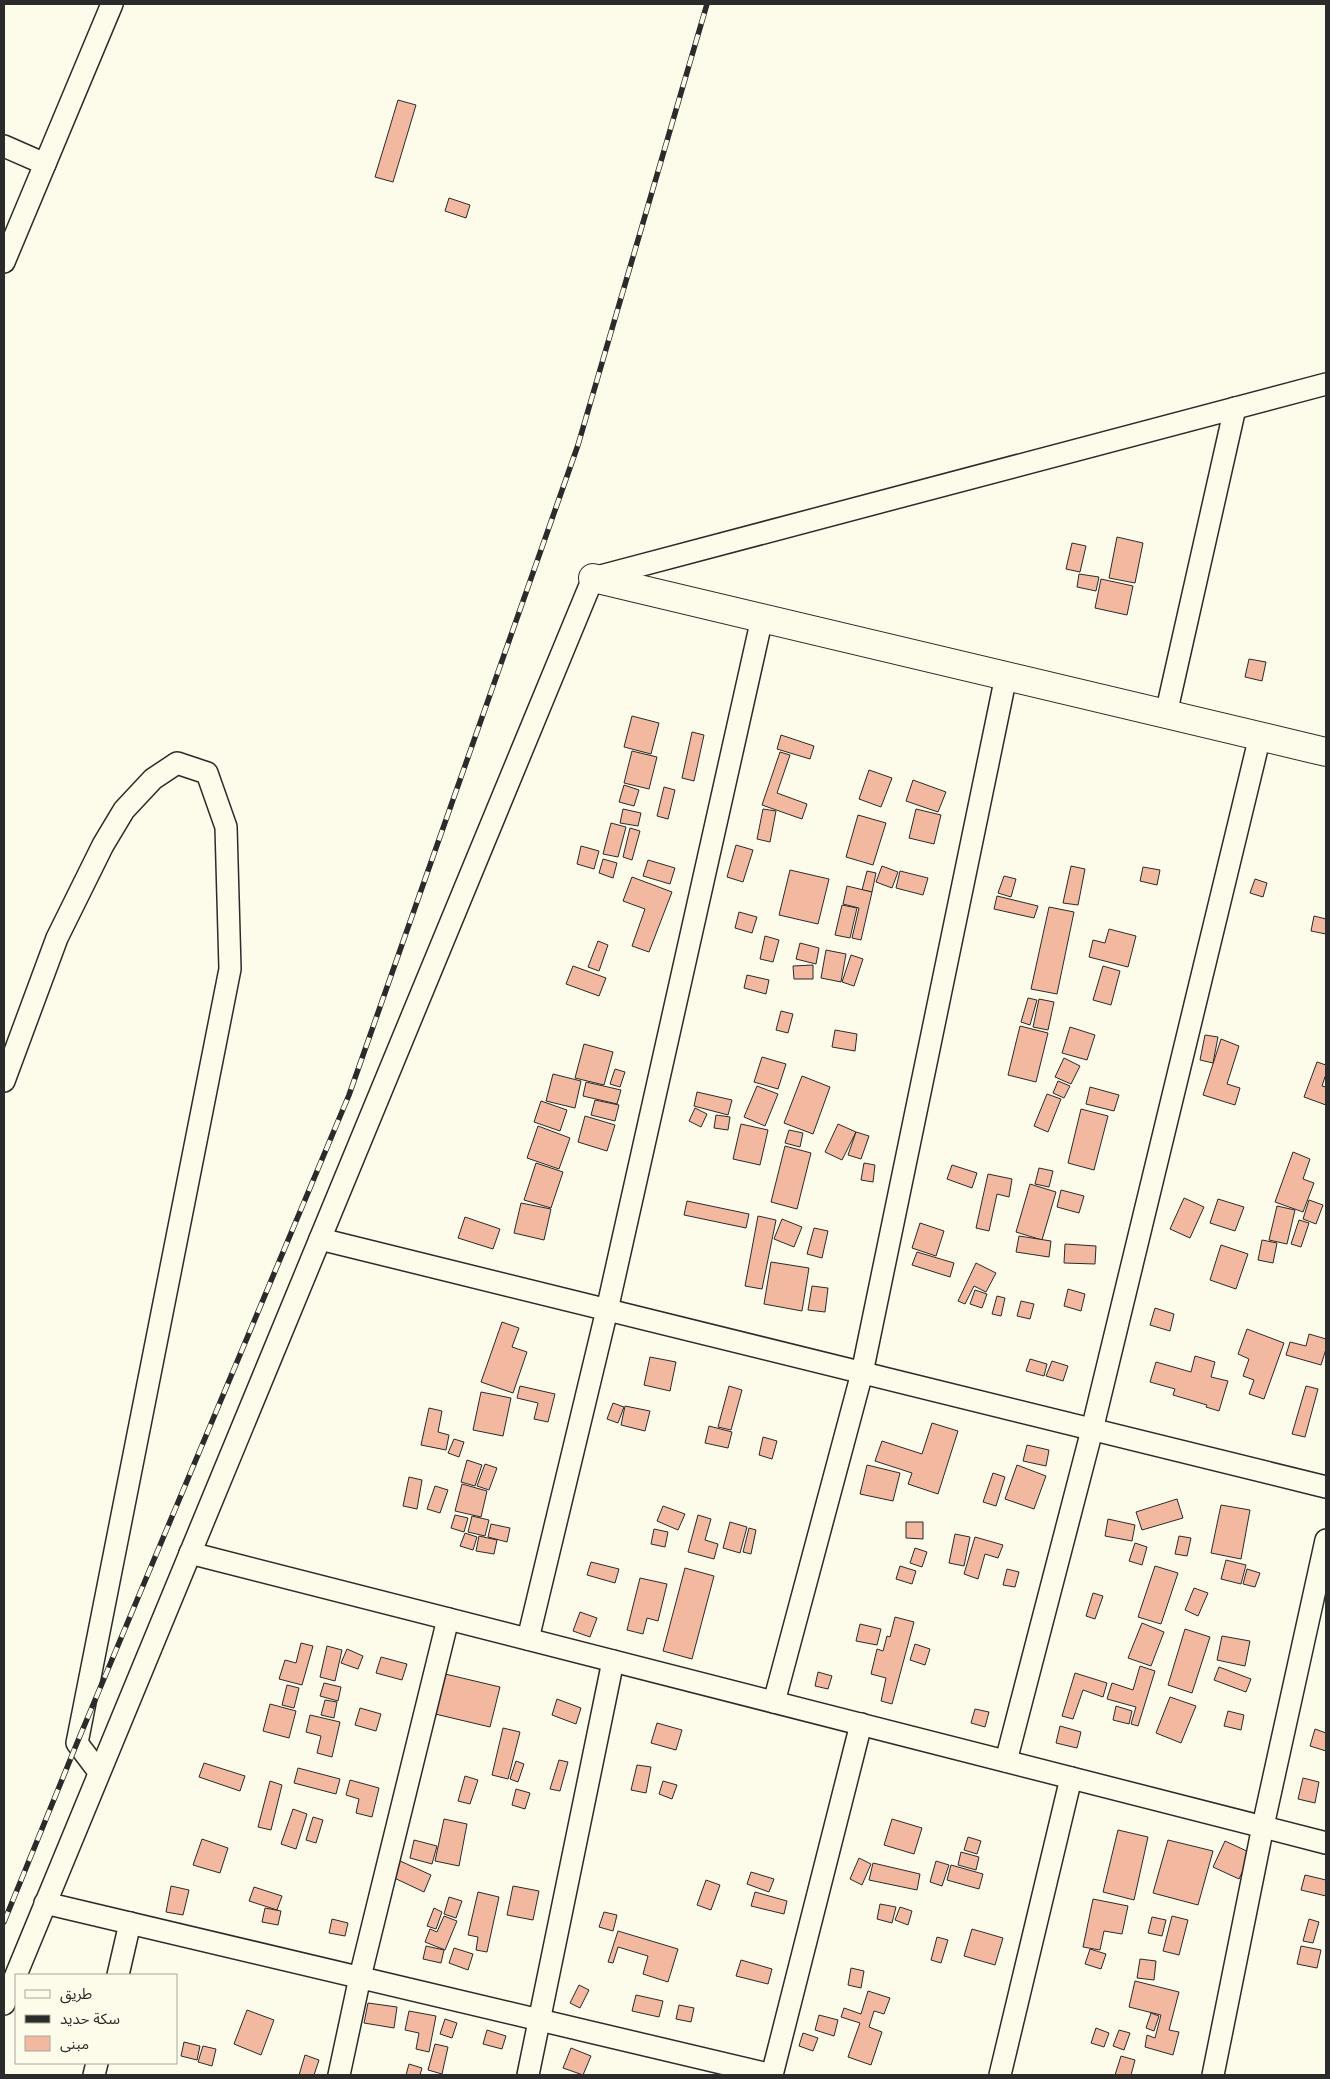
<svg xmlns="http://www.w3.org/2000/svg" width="1330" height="2079" viewBox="0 0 1330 2079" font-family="'DM Sans','Noto Sans Arabic',sans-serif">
  <rect width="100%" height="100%" fill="#fdfbea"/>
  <g fill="#f2b8a0" stroke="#2b2b2b">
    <polygon points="398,100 416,105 393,182 375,177"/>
    <polygon points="449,198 470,205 466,218 445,211"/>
    <polygon points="1117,537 1143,543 1135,583 1109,578"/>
    <polygon points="1072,543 1086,546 1080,572 1066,569"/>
    <polygon points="1079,574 1099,577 1096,591 1077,587"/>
    <polygon points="1101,579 1133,586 1127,615 1095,608"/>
    <polygon points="1249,659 1266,662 1262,681 1245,677"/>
    <polygon points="632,716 659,723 651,754 624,747"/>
    <polygon points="692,732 704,735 694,781 682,778"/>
    <polygon points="781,735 814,746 810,759 777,749"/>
    <polygon points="632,751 657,757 649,789 624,783"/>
    <polygon points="780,752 790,755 777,793 807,804 802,819 762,805"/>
    <polygon points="869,770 892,778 881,807 859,799"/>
    <polygon points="913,780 946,792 938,812 906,801"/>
    <polygon points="624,785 639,790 634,806 619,802"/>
    <polygon points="664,787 675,790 668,819 657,816"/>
    <polygon points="623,809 641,813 638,826 620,823"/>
    <polygon points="763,809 776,811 770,842 757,839"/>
    <polygon points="916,809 941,815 934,844 909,838"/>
    <polygon points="858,815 886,823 873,865 846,857"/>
    <polygon points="611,823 626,827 618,857 603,854"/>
    <polygon points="630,828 640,831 632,860 623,857"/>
    <polygon points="736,845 753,850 743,882 727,877"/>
    <polygon points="581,846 599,851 594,869 577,864"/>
    <polygon points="603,859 617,863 613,878 599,873"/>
    <polygon points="648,860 675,868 670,884 643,876"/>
    <polygon points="882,866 898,872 892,888 876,882"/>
    <polygon points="1071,866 1085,869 1078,905 1063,903"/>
    <polygon points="1143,867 1160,870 1157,885 1140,881"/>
    <polygon points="790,870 829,879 818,924 779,915"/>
    <polygon points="867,871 876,873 872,892 862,890"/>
    <polygon points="900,871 928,878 923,895 896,888"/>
    <polygon points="1004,876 1016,879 1011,897 998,893"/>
    <polygon points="632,877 672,892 649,952 632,946 645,909 623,901"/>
    <polygon points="1255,879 1267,883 1263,897 1250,893"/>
    <polygon points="847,886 872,892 861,940 852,938 859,908 843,904"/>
    <polygon points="997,896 1038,906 1034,918 994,909"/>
    <polygon points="842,905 857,908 850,938 835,935"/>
    <polygon points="1049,907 1074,912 1057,994 1031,989"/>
    <polygon points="739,912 757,917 752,933 735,928"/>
    <polygon points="1314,916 1326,919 1326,934 1311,931"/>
    <polygon points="1109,929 1136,936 1128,967 1089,957 1093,940 1105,943"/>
    <polygon points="765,936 779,940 773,962 760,959"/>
    <polygon points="598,941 608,945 599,971 588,967"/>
    <polygon points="800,943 819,948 816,964 796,959"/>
    <polygon points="826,950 846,954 841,982 821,978"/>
    <polygon points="851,955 863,959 854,986 842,982"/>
    <polygon points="813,965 813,979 794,979 793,966"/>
    <polygon points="573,966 606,978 599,996 566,984"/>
    <polygon points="1103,966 1120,971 1111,1005 1093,1000"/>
    <polygon points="747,975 769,980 766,994 744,988"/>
    <polygon points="1028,998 1037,1000 1030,1025 1021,1022"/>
    <polygon points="1039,999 1054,1002 1048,1030 1033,1027"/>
    <polygon points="781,1011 793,1014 788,1033 776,1030"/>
    <polygon points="1020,1026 1048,1033 1036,1082 1008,1075"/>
    <polygon points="1070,1027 1095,1035 1087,1060 1062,1053"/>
    <polygon points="835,1030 857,1034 855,1051 832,1047"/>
    <polygon points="1205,1035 1218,1037 1213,1063 1200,1060"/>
    <polygon points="1221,1039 1239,1046 1227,1084 1240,1088 1235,1105 1203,1095"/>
    <polygon points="584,1044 613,1052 604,1085 575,1078"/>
    <polygon points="762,1057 786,1064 778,1089 754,1082"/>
    <polygon points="1064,1058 1080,1066 1071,1084 1055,1077"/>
    <polygon points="1317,1062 1326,1065 1326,1074 1322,1086 1326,1087 1326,1105 1304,1097"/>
    <polygon points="615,1069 625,1072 620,1087 610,1084"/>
    <polygon points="553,1074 581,1081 575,1108 546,1101"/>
    <polygon points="802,1076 830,1087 813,1134 784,1123"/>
    <polygon points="1058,1081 1070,1086 1064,1098 1053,1093"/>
    <polygon points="586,1082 621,1090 617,1104 583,1096"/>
    <polygon points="757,1086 778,1094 765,1126 744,1117"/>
    <polygon points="1090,1087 1119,1095 1114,1111 1086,1104"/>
    <polygon points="697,1092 732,1100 728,1115 694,1106"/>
    <polygon points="1047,1094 1061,1099 1048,1132 1034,1126"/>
    <polygon points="595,1100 619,1105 615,1121 591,1115"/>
    <polygon points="541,1101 567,1110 560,1131 534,1122"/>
    <polygon points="695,1108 707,1114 701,1127 689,1121"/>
    <polygon points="1081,1109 1108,1116 1094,1170 1068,1163"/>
    <polygon points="716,1115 730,1117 728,1130 714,1128"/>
    <polygon points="585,1116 615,1125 607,1151 578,1142"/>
    <polygon points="741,1124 768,1130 760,1165 733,1159"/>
    <polygon points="838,1124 856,1132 842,1160 825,1152"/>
    <polygon points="538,1126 570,1138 559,1169 527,1158"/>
    <polygon points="789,1130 803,1133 800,1147 785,1143"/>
    <polygon points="856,1132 869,1136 861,1159 848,1155"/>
    <polygon points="785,1146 811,1153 797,1209 771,1202"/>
    <polygon points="1293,1152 1310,1159 1303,1179 1314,1183 1303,1212 1275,1202"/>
    <polygon points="536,1163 563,1172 551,1208 524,1200"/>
    <polygon points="864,1163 875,1165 873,1182 861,1180"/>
    <polygon points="952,1165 977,1173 972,1188 947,1179"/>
    <polygon points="1039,1168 1053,1171 1049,1187 1035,1184"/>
    <polygon points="988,1174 1012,1179 1009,1197 997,1194 989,1231 976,1228"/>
    <polygon points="1030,1184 1056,1192 1042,1240 1016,1232"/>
    <polygon points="1061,1190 1084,1196 1079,1213 1057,1207"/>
    <polygon points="1184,1198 1204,1207 1190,1238 1170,1229"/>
    <polygon points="1218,1199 1244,1207 1235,1231 1210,1223"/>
    <polygon points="1309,1200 1323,1205 1316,1224 1303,1219"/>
    <polygon points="687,1201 749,1214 746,1228 684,1215"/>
    <polygon points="521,1203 551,1209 544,1240 514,1233"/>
    <polygon points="1277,1206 1295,1210 1287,1244 1269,1240"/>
    <polygon points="758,1216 776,1220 762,1289 745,1286"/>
    <polygon points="465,1217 500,1229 493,1249 458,1238"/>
    <polygon points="782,1219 802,1227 794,1247 774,1239"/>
    <polygon points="1299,1220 1309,1223 1301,1247 1291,1244"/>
    <polygon points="920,1223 944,1231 936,1256 912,1248"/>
    <polygon points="814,1228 828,1231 822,1258 807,1254"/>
    <polygon points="1019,1236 1051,1241 1049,1257 1016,1252"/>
    <polygon points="1262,1240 1277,1243 1273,1263 1258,1260"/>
    <polygon points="1065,1244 1096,1246 1095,1264 1064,1263"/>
    <polygon points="1221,1245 1248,1254 1236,1289 1210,1280"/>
    <polygon points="917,1252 954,1263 950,1277 912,1265"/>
    <polygon points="771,1262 809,1268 802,1311 764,1304"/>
    <polygon points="976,1263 996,1273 986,1292 974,1286 965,1304 958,1301"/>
    <polygon points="812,1286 828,1288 825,1312 808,1310"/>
    <polygon points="1068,1289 1085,1294 1081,1311 1064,1306"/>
    <polygon points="975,1290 987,1294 982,1308 970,1304"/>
    <polygon points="997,1296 1005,1298 1001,1316 992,1314"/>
    <polygon points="1021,1301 1034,1304 1030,1319 1017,1316"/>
    <polygon points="1155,1308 1174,1314 1170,1331 1150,1325"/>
    <polygon points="502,1322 519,1328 512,1347 527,1352 513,1393 481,1382"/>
    <polygon points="1247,1329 1284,1343 1264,1399 1249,1394 1254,1380 1243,1376 1249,1359 1238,1354"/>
    <polygon points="1309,1334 1326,1339 1326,1349 1321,1365 1286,1355 1290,1342 1306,1346"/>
    <polygon points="1195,1356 1215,1362 1211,1377 1228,1381 1219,1411 1206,1407 1207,1405 1173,1395 1175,1389 1150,1382 1156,1362 1191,1372"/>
    <polygon points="650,1357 676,1362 670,1391 644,1385"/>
    <polygon points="1030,1359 1047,1364 1044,1376 1026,1371"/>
    <polygon points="1052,1361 1068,1366 1063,1381 1046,1376"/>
    <polygon points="520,1386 555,1394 548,1422 534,1419 538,1403 517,1398"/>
    <polygon points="729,1386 742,1390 731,1430 718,1427"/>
    <polygon points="1306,1386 1318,1389 1305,1437 1292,1434"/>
    <polygon points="481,1392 511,1398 503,1436 473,1430"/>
    <polygon points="613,1403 624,1407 618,1423 607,1419"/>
    <polygon points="625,1406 650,1411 645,1431 621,1425"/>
    <polygon points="429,1408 442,1411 438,1432 449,1435 446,1450 421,1445"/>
    <polygon points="932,1423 958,1431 938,1494 908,1484 912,1473 875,1461 882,1441 922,1454"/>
    <polygon points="709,1426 732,1432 728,1448 705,1443"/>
    <polygon points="763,1437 777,1441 772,1459 759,1455"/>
    <polygon points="454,1439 464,1442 459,1457 448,1453"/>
    <polygon points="1027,1445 1049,1450 1046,1466 1023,1461"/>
    <polygon points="467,1460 482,1465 475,1486 461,1482"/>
    <polygon points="485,1464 497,1468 489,1490 477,1486"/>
    <polygon points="867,1465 900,1473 893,1501 860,1494"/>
    <polygon points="1017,1465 1046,1476 1034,1509 1005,1499"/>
    <polygon points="993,1473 1005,1477 996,1506 983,1502"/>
    <polygon points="409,1477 422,1480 417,1509 403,1506"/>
    <polygon points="462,1484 487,1491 481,1517 455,1511"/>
    <polygon points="435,1486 448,1490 440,1513 427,1509"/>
    <polygon points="1177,1499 1183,1518 1142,1530 1136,1512"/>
    <polygon points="1221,1505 1250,1510 1241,1559 1211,1553"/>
    <polygon points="663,1506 685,1514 678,1530 657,1521"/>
    <polygon points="455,1515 468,1518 464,1532 451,1528"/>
    <polygon points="698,1515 711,1519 705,1540 718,1544 714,1559 688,1552"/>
    <polygon points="472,1516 489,1520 485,1536 468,1532"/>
    <polygon points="1108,1519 1135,1525 1132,1541 1105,1536"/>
    <polygon points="730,1522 747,1527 740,1553 723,1548"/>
    <polygon points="906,1522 923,1522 923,1539 906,1538"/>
    <polygon points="491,1524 510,1528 507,1542 488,1537"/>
    <polygon points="749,1528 756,1530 751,1554 743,1552"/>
    <polygon points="654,1529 668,1532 665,1547 651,1544"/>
    <polygon points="465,1533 477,1537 473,1550 460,1546"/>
    <polygon points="955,1534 970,1537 964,1566 949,1563"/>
    <polygon points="479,1536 497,1540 494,1554 476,1551"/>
    <polygon points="1179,1536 1191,1538 1187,1556 1175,1554"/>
    <polygon points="975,1537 1003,1545 998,1558 985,1554 978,1579 964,1574"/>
    <polygon points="1135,1543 1147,1547 1142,1565 1129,1561"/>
    <polygon points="915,1548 927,1552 922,1567 910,1563"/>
    <polygon points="1226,1560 1246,1565 1241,1584 1221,1579"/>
    <polygon points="591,1562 619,1569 615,1583 587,1575"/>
    <polygon points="900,1566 916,1571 912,1584 896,1579"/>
    <polygon points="1155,1566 1178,1573 1161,1624 1138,1617"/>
    <polygon points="685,1568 714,1576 692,1659 663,1651"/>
    <polygon points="1007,1569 1019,1572 1015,1587 1003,1585"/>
    <polygon points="1247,1569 1260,1573 1255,1587 1243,1584"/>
    <polygon points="640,1578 667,1584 658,1621 647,1618 643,1634 627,1630"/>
    <polygon points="1194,1588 1208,1593 1198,1616 1185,1610"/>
    <polygon points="1093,1593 1103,1596 1095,1619 1086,1616"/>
    <polygon points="580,1612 597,1618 590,1637 573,1631"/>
    <polygon points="895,1617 914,1622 892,1704 881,1701 886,1678 871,1674 877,1649 883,1651 887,1636 890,1637"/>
    <polygon points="1142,1623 1164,1632 1151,1666 1128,1658"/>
    <polygon points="860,1624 881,1629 877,1645 856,1641"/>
    <polygon points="1185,1629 1210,1637 1192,1693 1168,1685"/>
    <polygon points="1222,1636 1250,1641 1245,1666 1217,1660"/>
    <polygon points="301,1643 313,1646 302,1685 279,1679 285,1660 296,1663"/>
    <polygon points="915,1644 930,1649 925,1665 910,1660"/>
    <polygon points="327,1646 342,1650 335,1681 320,1677"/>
    <polygon points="347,1649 363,1656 358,1669 341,1663"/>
    <polygon points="381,1657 407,1664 402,1680 376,1673"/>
    <polygon points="1140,1666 1155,1671 1138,1726 1131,1724 1136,1707 1107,1699 1112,1683 1133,1690"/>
    <polygon points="1219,1667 1251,1679 1246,1692 1214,1680"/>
    <polygon points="818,1672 832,1676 828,1689 815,1686"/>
    <polygon points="441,1673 500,1687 490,1727 431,1713"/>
    <polygon points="1075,1673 1107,1683 1103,1697 1083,1690 1073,1719 1062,1716"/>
    <polygon points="324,1683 341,1687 338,1701 320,1696"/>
    <polygon points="287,1685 299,1688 294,1708 282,1705"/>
    <polygon points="1170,1697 1196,1706 1181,1743 1156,1733"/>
    <polygon points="557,1699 581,1708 576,1724 552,1715"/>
    <polygon points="325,1700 337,1702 334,1718 321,1715"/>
    <polygon points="270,1704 296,1711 289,1738 263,1731"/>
    <polygon points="1116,1706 1132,1711 1129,1724 1113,1720"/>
    <polygon points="360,1708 381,1714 376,1731 355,1725"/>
    <polygon points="975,1709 989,1712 985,1727 971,1723"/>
    <polygon points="1228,1711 1244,1715 1241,1730 1224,1726"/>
    <polygon points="310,1715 340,1722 332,1757 317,1753 321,1736 306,1732"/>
    <polygon points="657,1723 682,1730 676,1750 651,1743"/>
    <polygon points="1060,1726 1081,1732 1077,1748 1056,1743"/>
    <polygon points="503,1728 520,1732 508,1779 492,1775"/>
    <polygon points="1315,1729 1326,1733 1326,1751 1310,1746"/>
    <polygon points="559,1760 568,1762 560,1791 550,1789"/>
    <polygon points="516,1761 524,1764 518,1782 510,1779"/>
    <polygon points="204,1763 245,1776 240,1791 199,1777"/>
    <polygon points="637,1765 651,1767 646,1793 631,1790"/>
    <polygon points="298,1768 340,1779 336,1794 294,1783"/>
    <polygon points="465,1776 478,1780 470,1804 458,1801"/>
    <polygon points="1303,1778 1319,1782 1315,1803 1298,1799"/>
    <polygon points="350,1780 379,1788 372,1817 356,1813 359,1799 346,1795"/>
    <polygon points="270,1781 282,1785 271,1830 258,1827"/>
    <polygon points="663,1781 677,1785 672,1799 659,1794"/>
    <polygon points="516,1789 530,1793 525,1809 512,1805"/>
    <polygon points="293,1809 307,1814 296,1849 281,1844"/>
    <polygon points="313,1817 323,1820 316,1843 306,1840"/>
    <polygon points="444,1819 467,1824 459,1866 435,1861"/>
    <polygon points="892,1819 922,1828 914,1854 884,1845"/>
    <polygon points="1118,1830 1148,1837 1134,1900 1103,1892"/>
    <polygon points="968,1837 981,1841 977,1854 964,1850"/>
    <polygon points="202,1839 228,1848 220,1873 193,1865"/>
    <polygon points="414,1840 437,1846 432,1864 410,1858"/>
    <polygon points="1168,1840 1213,1851 1198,1905 1153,1893"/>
    <polygon points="1225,1841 1251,1853 1239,1879 1213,1867"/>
    <polygon points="961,1852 979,1857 976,1870 958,1865"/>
    <polygon points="859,1858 871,1864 862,1885 850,1879"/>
    <polygon points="398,1860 431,1875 424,1892 390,1876"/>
    <polygon points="936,1861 949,1865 942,1886 930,1882"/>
    <polygon points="873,1863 920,1874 917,1890 869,1880"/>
    <polygon points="951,1865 983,1874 979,1889 947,1880"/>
    <polygon points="751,1872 774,1879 769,1892 747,1884"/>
    <polygon points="1305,1875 1326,1880 1326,1896 1301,1890"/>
    <polygon points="706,1880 720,1885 711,1910 697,1905"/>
    <polygon points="171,1886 189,1890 183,1915 166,1912"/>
    <polygon points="513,1886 539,1891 533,1920 507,1915"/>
    <polygon points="254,1887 282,1896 277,1910 249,1901"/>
    <polygon points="478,1892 499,1897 487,1952 476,1950 478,1937 468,1935"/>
    <polygon points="755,1892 787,1901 784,1914 751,1906"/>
    <polygon points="449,1897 462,1901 456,1918 444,1914"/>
    <polygon points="1093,1899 1128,1906 1122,1934 1104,1931 1100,1950 1083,1947"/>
    <polygon points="880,1904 896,1907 892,1923 877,1919"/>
    <polygon points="900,1907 912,1911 908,1925 895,1920"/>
    <polygon points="265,1908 281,1911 278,1925 262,1922"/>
    <polygon points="434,1908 442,1912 436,1929 427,1926"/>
    <polygon points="604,1912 617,1915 613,1931 599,1927"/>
    <polygon points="444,1916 457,1921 445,1950 425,1942 430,1929 437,1932"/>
    <polygon points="1172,1916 1188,1920 1179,1955 1163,1951"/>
    <polygon points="1152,1917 1166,1920 1162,1936 1148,1933"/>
    <polygon points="332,1919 348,1923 345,1936 329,1933"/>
    <polygon points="1309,1919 1319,1922 1313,1943 1303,1941"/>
    <polygon points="972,1929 1003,1938 995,1965 964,1956"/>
    <polygon points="618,1931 678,1949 668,1982 643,1974 648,1956 618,1947 613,1963 608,1962"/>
    <polygon points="937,1937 948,1940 941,1963 931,1960"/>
    <polygon points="426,1946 444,1950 441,1963 423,1959"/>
    <polygon points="1301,1946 1321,1950 1317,1968 1297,1964"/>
    <polygon points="454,1948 473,1954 468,1970 449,1963"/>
    <polygon points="1090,1949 1106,1954 1101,1969 1085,1964"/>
    <polygon points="1140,1959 1156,1961 1154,1980 1137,1978"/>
    <polygon points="741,1960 772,1969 768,1984 736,1976"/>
    <polygon points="851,1968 864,1971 861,1988 848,1985"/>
    <polygon points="1135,1981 1179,1992 1169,2030 1179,2032 1173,2055 1145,2047 1147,2035 1155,2038 1161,2015 1129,2007"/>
    <polygon points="579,1985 589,1990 580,2008 570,2003"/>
    <polygon points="868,1991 890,1998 884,2014 874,2011 869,2027 882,2032 871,2065 848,2057 860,2023 841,2017 844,2008 861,2014"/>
    <polygon points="636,1995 663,2001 659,2017 632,2011"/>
    <polygon points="368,2003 397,2007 394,2028 364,2023"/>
    <polygon points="679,2005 694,2008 691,2022 676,2019"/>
    <polygon points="247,2010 274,2020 261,2055 234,2044"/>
    <polygon points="409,2011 436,2016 429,2052 416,2049 419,2033 405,2030"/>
    <polygon points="1151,2013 1159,2016 1154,2031 1146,2028"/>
    <polygon points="819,2015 838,2020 834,2036 815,2030"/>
    <polygon points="445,2019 457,2023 452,2038 440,2034"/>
    <polygon points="1096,2028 1109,2033 1104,2047 1091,2043"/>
    <polygon points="487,2030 506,2036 502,2049 483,2044"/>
    <polygon points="1119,2030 1130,2033 1124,2050 1113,2046"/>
    <polygon points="803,2033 818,2038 813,2051 799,2046"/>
    <polygon points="184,2042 200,2046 197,2060 181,2056"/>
    <polygon points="435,2044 448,2047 442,2074 428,2070"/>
    <polygon points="203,2046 216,2049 212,2066 198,2062"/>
    <polygon points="571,2048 591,2056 583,2075 563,2068"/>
    <polygon points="305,2055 319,2060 314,2075 299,2075"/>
    <polygon points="1121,2056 1135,2060 1131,2075 1115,2075"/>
    <polygon points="409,2064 422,2068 420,2075 406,2075"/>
  </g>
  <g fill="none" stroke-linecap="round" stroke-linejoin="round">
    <g stroke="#2b2b2b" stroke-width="24">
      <g id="street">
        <polyline points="4,146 45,164"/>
        <polyline points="4,262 112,4"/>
        <polyline points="1166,714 1235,408"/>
        <polyline points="4,1081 57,938 103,845 124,810 153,779 177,763 207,773 226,827 230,969 77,1743 99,1772"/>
        <polyline points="320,1239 1326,1487"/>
        <polyline points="190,1553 1326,1843"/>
        <polyline points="528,1639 607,1310 762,618"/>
        <polyline points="774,1702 862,1373 1006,676"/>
        <polyline points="1006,1761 1092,1430 1260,736"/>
        <polyline points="45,1903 772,2075"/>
        <polyline points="118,1975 130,1923"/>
        <polyline points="4,2004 593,578 1326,384"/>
        <polyline points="94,2075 97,2063"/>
        <polyline points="339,2075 360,1977 448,1619"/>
        <polyline points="528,2075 613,1661"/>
        <polyline points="772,2075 861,1724"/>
        <polyline points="1000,2075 1071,1778"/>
        <polyline points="1213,2075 1263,1826 1326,1540"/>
      </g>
    </g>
    <g stroke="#2b2b2b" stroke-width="30">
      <polyline id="secondary" points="593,578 1326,752"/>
    </g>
    <use href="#street" stroke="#fdfbea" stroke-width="21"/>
    <use href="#secondary" stroke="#fdfbea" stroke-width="28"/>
    <g stroke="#2b2b2b" stroke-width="5.5">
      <polyline id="rail" points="4,1922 77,1743 349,1095 578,445 707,4"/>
    </g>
    <use href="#rail" stroke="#fdfbea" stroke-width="4" stroke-dasharray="11" stroke-linecap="butt"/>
  </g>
  <rect width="1330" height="2079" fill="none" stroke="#2b2b2b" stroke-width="10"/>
  <rect x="15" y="1974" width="162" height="90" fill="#fdfbea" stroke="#a9a89e"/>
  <rect x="25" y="1990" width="25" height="8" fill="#fdfbea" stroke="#a9a89e"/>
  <text x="60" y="1999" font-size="15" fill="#2b2b2b">طريق</text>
  <rect x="25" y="2015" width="25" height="8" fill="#2b2b2b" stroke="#a9a89e"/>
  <text x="60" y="2024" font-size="15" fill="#2b2b2b">سكة حديد</text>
  <rect x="25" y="2036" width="25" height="15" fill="#f2b8a0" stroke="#a9a89e"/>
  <text x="60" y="2049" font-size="15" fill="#2b2b2b">مبنى</text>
</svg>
